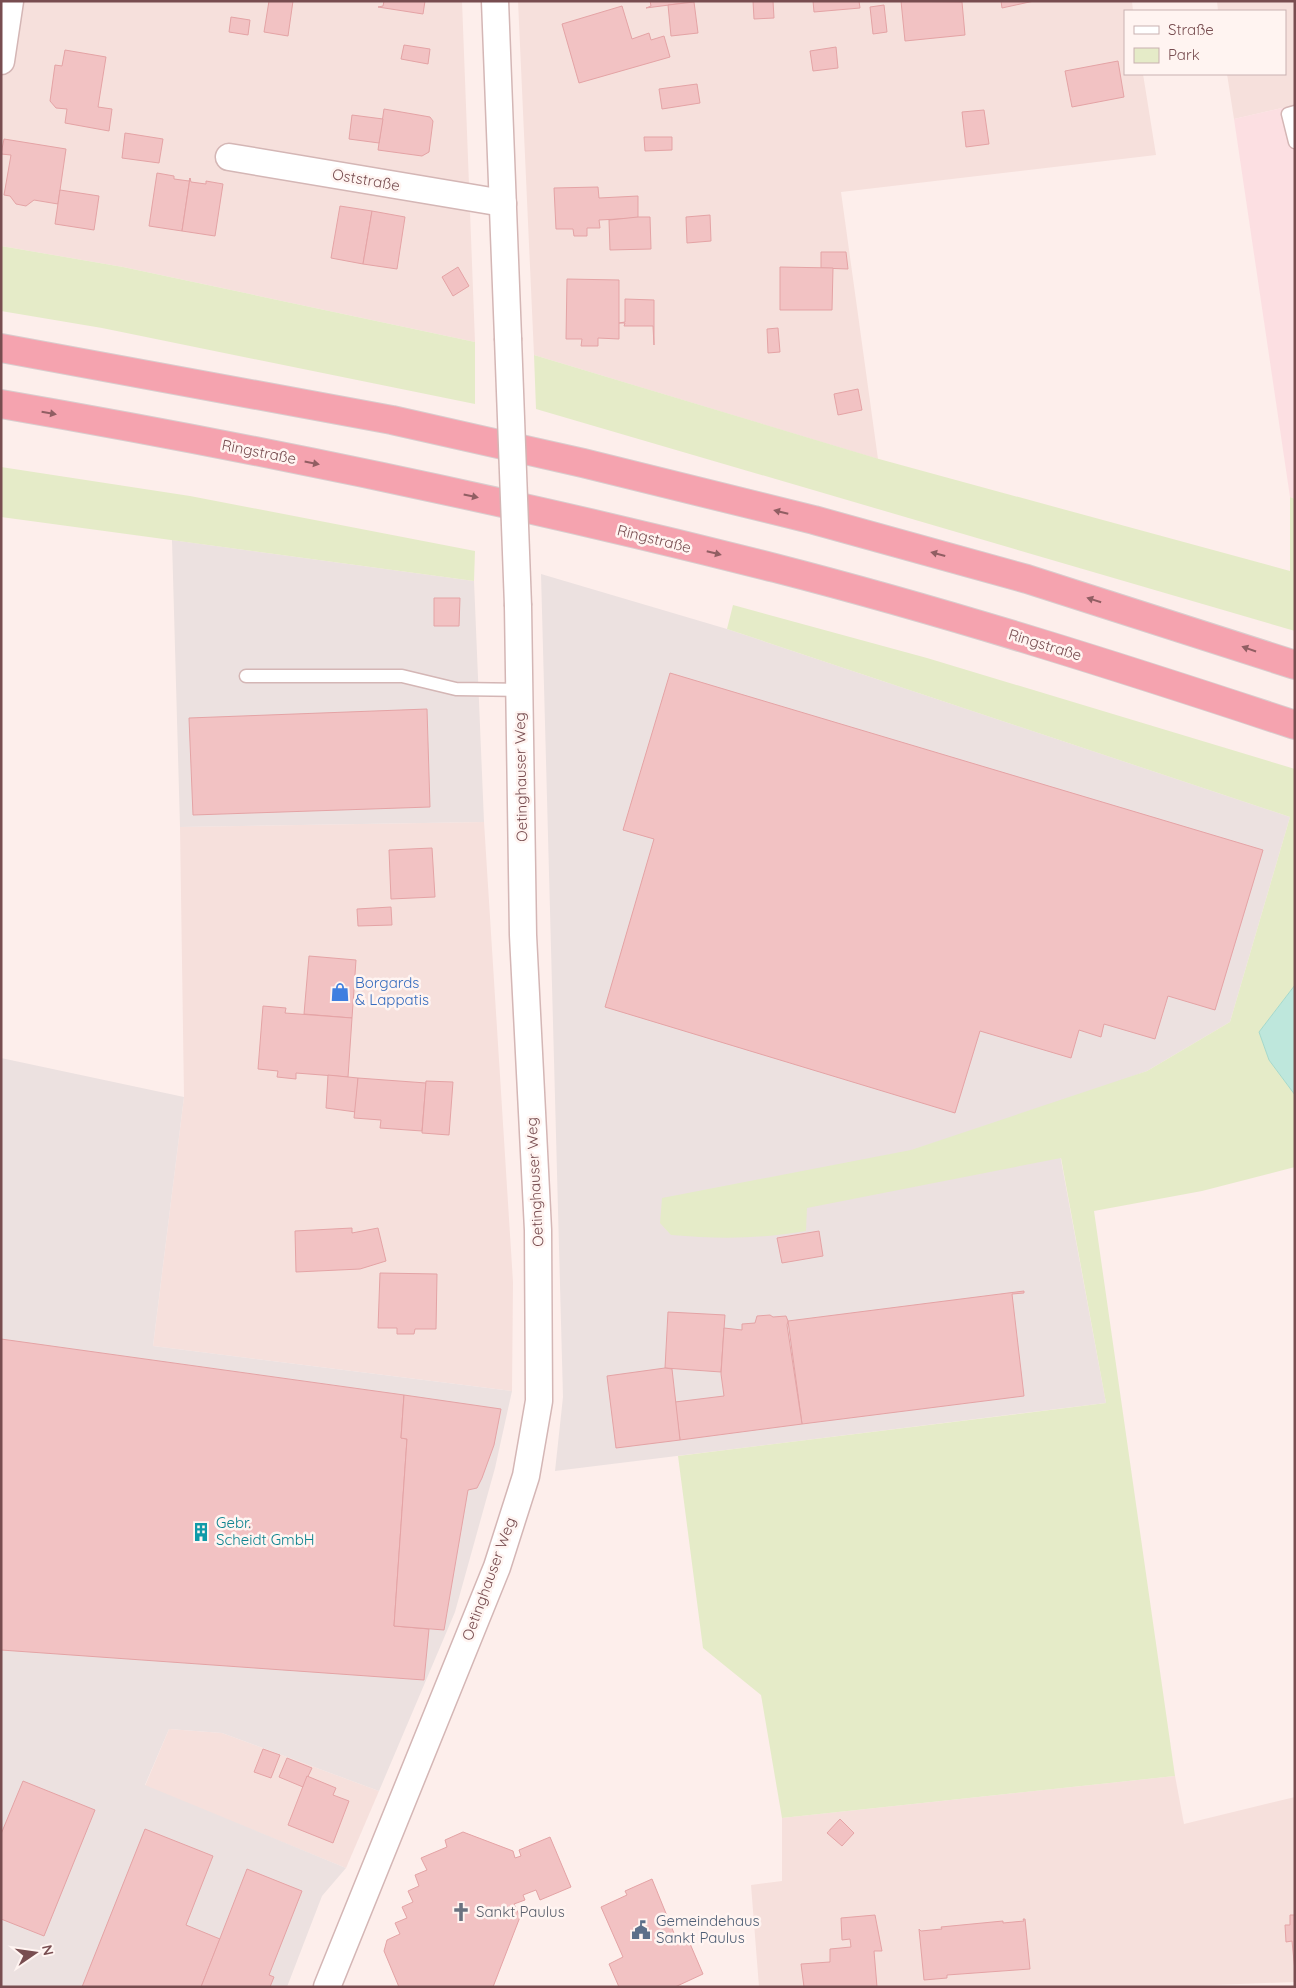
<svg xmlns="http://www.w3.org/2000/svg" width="1296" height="1988" viewBox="0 0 1296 1988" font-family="Quicksand,sans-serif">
  <rect width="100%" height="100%" fill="#fdeeeb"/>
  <g fill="#f6e0dc">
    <polygon points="1,1 462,1 475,342 123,267 1,246"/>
    <polygon points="518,1 1132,1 1133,11 1125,11 1125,74 1143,74 1156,155 841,192 878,459 534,355"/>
    <polygon points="1217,1 1295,1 1295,105 1234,119 1227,74 1285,74 1285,11 1218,11"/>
    <polygon points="484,822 513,1282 512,1391 153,1346 184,1097 180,827"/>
    <polygon points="169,1729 222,1733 379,1791 346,1868 145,1786"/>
    <polygon points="1175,1776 1184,1824 1295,1797 1295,1982 1163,1987 759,1987 751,1885 782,1881 782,1818"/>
  </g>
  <polygon fill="#fcdfe2" points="1295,105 1295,499 1290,497 1234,119"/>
  <g fill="#ece1e0">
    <polygon points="172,540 474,581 484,822 180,827"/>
    <polygon points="541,574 727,629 1290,817 1230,1022 1147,1071 1051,1106 1106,1403 555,1471 563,1397"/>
    <polygon points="1,1058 184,1097 153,1346 512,1391 495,1468 455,1612 379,1791 222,1733 169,1729 145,1785 346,1868 322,1896 287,1987 1,1987"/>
  </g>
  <g fill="#e5ebc8">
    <polygon points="1,246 123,267 475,342 475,404 102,328 1,311"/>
    <polygon points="534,355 879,459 1290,571 1290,497 1295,499 1295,631 536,409"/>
    <polygon points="1,467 190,496 475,551 474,581 1,517"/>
    <path d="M733 605 927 658 1295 769V985L1259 1032 1269 1060 1295 1095V1167L1202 1191 1094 1211 1175 1776 782 1818 761 1695 703 1648 678 1456 1106 1403 1061 1158 807 1208 806 1231C759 1239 718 1239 671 1235L660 1223 662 1198 911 1150 1147 1071 1230 1022 1290 817 727 629Z"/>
  </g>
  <polygon fill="#bee7dc" stroke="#a5d9cb" points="1295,985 1295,1095 1269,1060 1259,1032"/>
  <g fill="#f2c2c3" stroke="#e4a3a5">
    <polygon points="269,1 293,1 288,36 264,32"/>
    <polygon points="384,1 425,1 423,14 378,7 383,6"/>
    <polygon points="650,1 692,1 692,2 646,8 651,6"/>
    <polygon points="753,1 773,1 774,18 754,19"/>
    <polygon points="813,1 859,1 860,8 814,12"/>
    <polygon points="901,1 962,2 965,35 905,41"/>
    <polygon points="1001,1 1034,1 1002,8"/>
    <polygon points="694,2 698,33 671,36 668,5"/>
    <polygon points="884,5 887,32 873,34 870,7"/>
    <polygon points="622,6 632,39 649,33 651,40 664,36 670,57 579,83 562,24"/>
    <polygon points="231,17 250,20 248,35 229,32"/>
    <polygon points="404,45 430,49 428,64 401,59"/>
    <polygon points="836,47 838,68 813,71 810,51"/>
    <polygon points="65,50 106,57 98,107 112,109 109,131 65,123 67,109 56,108 50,101 55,65 62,66"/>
    <polygon points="1118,61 1124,97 1072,107 1065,71"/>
    <polygon points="697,84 700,103 662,109 659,89"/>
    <polygon points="384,109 430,117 433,121 429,152 422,156 378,150"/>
    <polygon points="984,110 989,144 966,147 962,112"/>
    <polygon points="352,115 383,119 379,143 349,139"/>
    <polygon points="125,133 163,139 159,163 122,158"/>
    <polygon points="644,137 672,137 672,150 645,151"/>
    <polygon points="4,139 66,149 58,204 34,200 26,206 16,204 10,196 4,195 11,155 1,154"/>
    <polygon points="157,173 174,176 174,179 189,181 190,178 182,231 149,226"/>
    <polygon points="190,178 191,182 206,184 206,181 223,184 215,236 182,231"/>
    <polygon points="598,187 599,198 638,196 638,218 599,220 600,228 587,228 587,236 574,236 573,229 556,229 554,188"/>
    <polygon points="60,190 99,196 94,230 55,224"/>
    <polygon points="340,206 372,211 363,264 331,258"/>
    <polygon points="372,211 405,217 397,269 363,264"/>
    <polygon points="710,215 711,241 687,243 686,217"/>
    <polygon points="638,217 650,217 651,249 610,250 609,220"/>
    <polygon points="821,252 846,252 848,269 821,268"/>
    <polygon points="458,267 469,286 453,296 442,277"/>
    <polygon points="780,267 833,268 832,310 780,310"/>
    <polygon points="567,279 619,280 619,339 598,338 598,346 581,346 582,339 566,339"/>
    <polygon points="625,299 654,300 654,345 653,326 624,326 625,323 619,323 625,322"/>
    <polygon points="778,328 780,352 768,353 767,329"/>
    <polygon points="858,389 862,410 838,415 834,394"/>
    <polygon points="434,598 460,598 459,626 434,626"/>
    <polygon points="670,673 1263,850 1215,1010 1168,996 1155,1039 1104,1024 1101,1037 1079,1030 1071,1058 980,1031 955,1113 605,1007 654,839 623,830"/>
    <polygon points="427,709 430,807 193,815 189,718"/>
    <polygon points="432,848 435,897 391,899 389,850"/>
    <polygon points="391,907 392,925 358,926 357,909"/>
    <polygon points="309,956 356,960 352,1018 304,1014"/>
    <polygon points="263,1006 286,1008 285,1013 352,1018 348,1077 296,1073 296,1079 277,1077 278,1071 258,1069"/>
    <polygon points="328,1075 358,1078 356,1112 326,1108"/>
    <polygon points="358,1078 426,1083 422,1131 380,1128 381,1120 354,1118"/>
    <polygon points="426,1081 453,1082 449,1135 422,1133"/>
    <polygon points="352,1228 352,1233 378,1228 386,1261 360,1269 296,1272 295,1231"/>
    <polygon points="819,1231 823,1256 782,1263 777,1238"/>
    <polygon points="380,1273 437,1274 436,1329 415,1329 414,1334 397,1334 397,1328 378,1328"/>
    <polygon points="1024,1291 1024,1293 1012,1294 1024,1396 802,1424 788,1321"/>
    <polygon points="668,1312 725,1315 721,1372 665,1368"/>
    <polygon points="770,1315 773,1317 786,1316 788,1321 787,1325 802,1424 680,1440 675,1402 724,1396 721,1374 724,1328 742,1330 742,1324 755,1323 757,1316"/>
    <polygon points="1,1339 404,1395 401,1438 407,1439 394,1626 429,1629 424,1680 1,1650"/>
    <polygon points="665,1368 672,1369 680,1440 616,1448 607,1376"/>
    <polygon points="404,1395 501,1409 494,1445 482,1478 477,1488 468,1490 444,1630 394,1626 407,1439 401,1438"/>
    <polygon points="263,1749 280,1755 271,1778 254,1772"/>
    <polygon points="287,1758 312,1768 303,1787 279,1777"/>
    <polygon points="307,1776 336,1788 333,1795 349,1801 333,1843 288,1825"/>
    <polygon points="23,1781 95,1810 44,1936 1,1919 1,1834"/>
    <polygon points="840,1819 854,1833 842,1846 827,1833"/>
    <polygon points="145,1829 213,1856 186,1925 220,1939 201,1987 82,1987"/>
    <polygon points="463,1832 513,1851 515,1858 521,1856 519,1850 550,1837 571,1887 540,1900 536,1890 523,1895 525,1900 514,1904 520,1917 493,1987 399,1987 384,1951 387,1940 400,1934 395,1923 407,1918 402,1907 413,1902 408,1891 419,1886 415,1875 427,1870 421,1858 447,1847 445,1840"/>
    <polygon points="247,1869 302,1891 269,1975 274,1977 270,1987 201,1987"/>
    <polygon points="652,1879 678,1943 688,1939 703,1974 675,1987 619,1987 609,1964 623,1957 601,1907 627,1895 625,1891"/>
    <polygon points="875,1915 882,1951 874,1951 877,1987 804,1987 801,1964 830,1962 830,1949 851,1947 850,1939 842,1940 841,1918"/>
    <polygon points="1290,1915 1295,1915 1295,1971 1292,1941 1286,1942 1285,1925 1290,1925"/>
    <polygon points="1023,1919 1025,1919 1030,1969 947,1975 947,1978 924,1980 919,1929 921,1931 942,1929 941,1927 1003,1921 1003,1923 1024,1921"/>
  </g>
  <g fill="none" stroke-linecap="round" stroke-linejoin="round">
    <g stroke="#d4b6b5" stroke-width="15">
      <g id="lane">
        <polyline points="1295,112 1288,114 1295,142"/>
        <polyline points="246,676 402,676 456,689 519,690"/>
      </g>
    </g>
    <g stroke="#d4b6b5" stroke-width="29">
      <g id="street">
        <polyline points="495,1 508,338"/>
        <polyline points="1,61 10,1"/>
        <polyline points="229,157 503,203"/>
        <polyline points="327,1987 497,1567 526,1476 539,1401 538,1230 523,935 518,606"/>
      </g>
    </g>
    <g stroke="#d9cdce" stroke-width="30">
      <g id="highway">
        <polyline points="1,348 392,420 583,463 814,520 1027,579 1295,665"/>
        <path d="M1 404C261 449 519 503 775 568 950 613 1123 668 1295 725"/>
      </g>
    </g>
    <use href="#lane" stroke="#fff" stroke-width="12"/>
    <use href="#street" stroke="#fff" stroke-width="26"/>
    <use href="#highway" stroke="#f5a3af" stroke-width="28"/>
    <g stroke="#d4b6b5" stroke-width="29" stroke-linecap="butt">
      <polyline id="street-bridge" points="508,338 518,606"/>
    </g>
    <use href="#street-bridge" stroke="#fff" stroke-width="26"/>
  </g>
  <defs><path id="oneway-solid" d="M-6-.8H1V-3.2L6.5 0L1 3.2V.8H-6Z" transform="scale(1.25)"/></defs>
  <g fill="#915e63">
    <use href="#oneway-solid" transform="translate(49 413) rotate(10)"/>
    <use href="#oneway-solid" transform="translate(312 463) rotate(11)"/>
    <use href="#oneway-solid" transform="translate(471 496) rotate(12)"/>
    <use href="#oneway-solid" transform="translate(781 512) rotate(-166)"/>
    <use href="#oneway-solid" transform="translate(714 553) rotate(14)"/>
    <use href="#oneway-solid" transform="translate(938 554) rotate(-165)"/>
    <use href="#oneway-solid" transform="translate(1094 600) rotate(-162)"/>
    <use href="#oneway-solid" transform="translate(1249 649) rotate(-161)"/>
  </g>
  <defs>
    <g id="shop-bare" transform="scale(1.5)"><path d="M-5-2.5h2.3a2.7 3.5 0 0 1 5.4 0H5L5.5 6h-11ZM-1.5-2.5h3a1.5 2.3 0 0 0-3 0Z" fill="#3f7fe0" stroke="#fff4f1" stroke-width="2.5" paint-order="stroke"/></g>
    <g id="building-bare" transform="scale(1.5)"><path d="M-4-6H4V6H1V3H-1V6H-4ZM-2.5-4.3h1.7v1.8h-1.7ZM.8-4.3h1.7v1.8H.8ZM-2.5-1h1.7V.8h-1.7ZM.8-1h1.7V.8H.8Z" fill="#0f9aa8" stroke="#fff4f1" stroke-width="2.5" paint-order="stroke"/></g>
    <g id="church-bare" transform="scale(1.5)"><path d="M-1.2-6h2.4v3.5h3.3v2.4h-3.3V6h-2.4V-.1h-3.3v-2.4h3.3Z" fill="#6b7280" stroke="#fff4f1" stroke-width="2.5" paint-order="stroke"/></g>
    <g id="civic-bare" transform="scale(1.5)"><path d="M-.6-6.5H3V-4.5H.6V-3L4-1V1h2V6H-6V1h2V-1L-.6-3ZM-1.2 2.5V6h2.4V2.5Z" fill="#5c6f8a" stroke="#fff4f1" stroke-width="2.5" paint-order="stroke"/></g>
  </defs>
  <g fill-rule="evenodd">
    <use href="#shop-bare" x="340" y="992"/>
    <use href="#building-bare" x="201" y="1532"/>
    <use href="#church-bare" x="461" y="1912"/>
    <use href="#civic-bare" x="641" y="1930"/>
  </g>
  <g text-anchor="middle" stroke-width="5" stroke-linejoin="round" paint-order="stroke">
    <g font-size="15" fill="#784d50" stroke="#fff4f1">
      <text transform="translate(366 180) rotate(10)" y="5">Oststraße</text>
      <text transform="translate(259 452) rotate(11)" y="5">Ringstraße</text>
      <text transform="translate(654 539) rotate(14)" y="5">Ringstraße</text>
      <text transform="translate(1045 645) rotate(17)" y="5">Ringstraße</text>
      <text transform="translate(521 777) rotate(-91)" y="5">Oetinghauser Weg</text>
      <text transform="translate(535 1182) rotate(-93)" y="5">Oetinghauser Weg</text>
      <text transform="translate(489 1579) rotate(-70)" y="5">Oetinghauser Weg</text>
    </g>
    <g font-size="15" fill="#366cbe" stroke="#fff4f1" text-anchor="start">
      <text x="355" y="988">Borgards<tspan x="355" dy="17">&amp; Lappatis</tspan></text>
    </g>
    <g font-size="15" fill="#0d838f" stroke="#fff4f1" text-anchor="start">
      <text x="216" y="1528">Gebr.<tspan x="216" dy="17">Scheidt GmbH</tspan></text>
    </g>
    <g font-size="15" fill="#5b616d" stroke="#fff4f1" text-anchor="start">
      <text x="476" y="1917">Sankt Paulus</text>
    </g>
    <g font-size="15" fill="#4e5e75" stroke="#fff4f1" text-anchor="start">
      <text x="656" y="1926">Gemeindehaus<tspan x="656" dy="17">Sankt Paulus</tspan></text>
    </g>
  </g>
  <rect width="1296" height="1988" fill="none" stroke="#784d50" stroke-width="5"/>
  <rect x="1124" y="10" width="162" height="65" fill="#fff4f1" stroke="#c9b1b1"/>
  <rect x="1134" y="26" width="25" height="8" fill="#ffffff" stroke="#c9b1b1"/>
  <text x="1168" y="35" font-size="15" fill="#784d50">Straße</text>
  <rect x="1134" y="48" width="25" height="15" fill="#e5ebc8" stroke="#c9b1b1"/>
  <text x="1168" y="60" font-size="15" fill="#784d50">Park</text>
  <g transform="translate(35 1953) rotate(77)" stroke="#fff4f1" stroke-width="4" paint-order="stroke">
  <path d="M0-4L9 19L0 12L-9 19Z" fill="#784d50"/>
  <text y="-8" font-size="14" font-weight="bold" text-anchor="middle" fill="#784d50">N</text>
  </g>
</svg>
